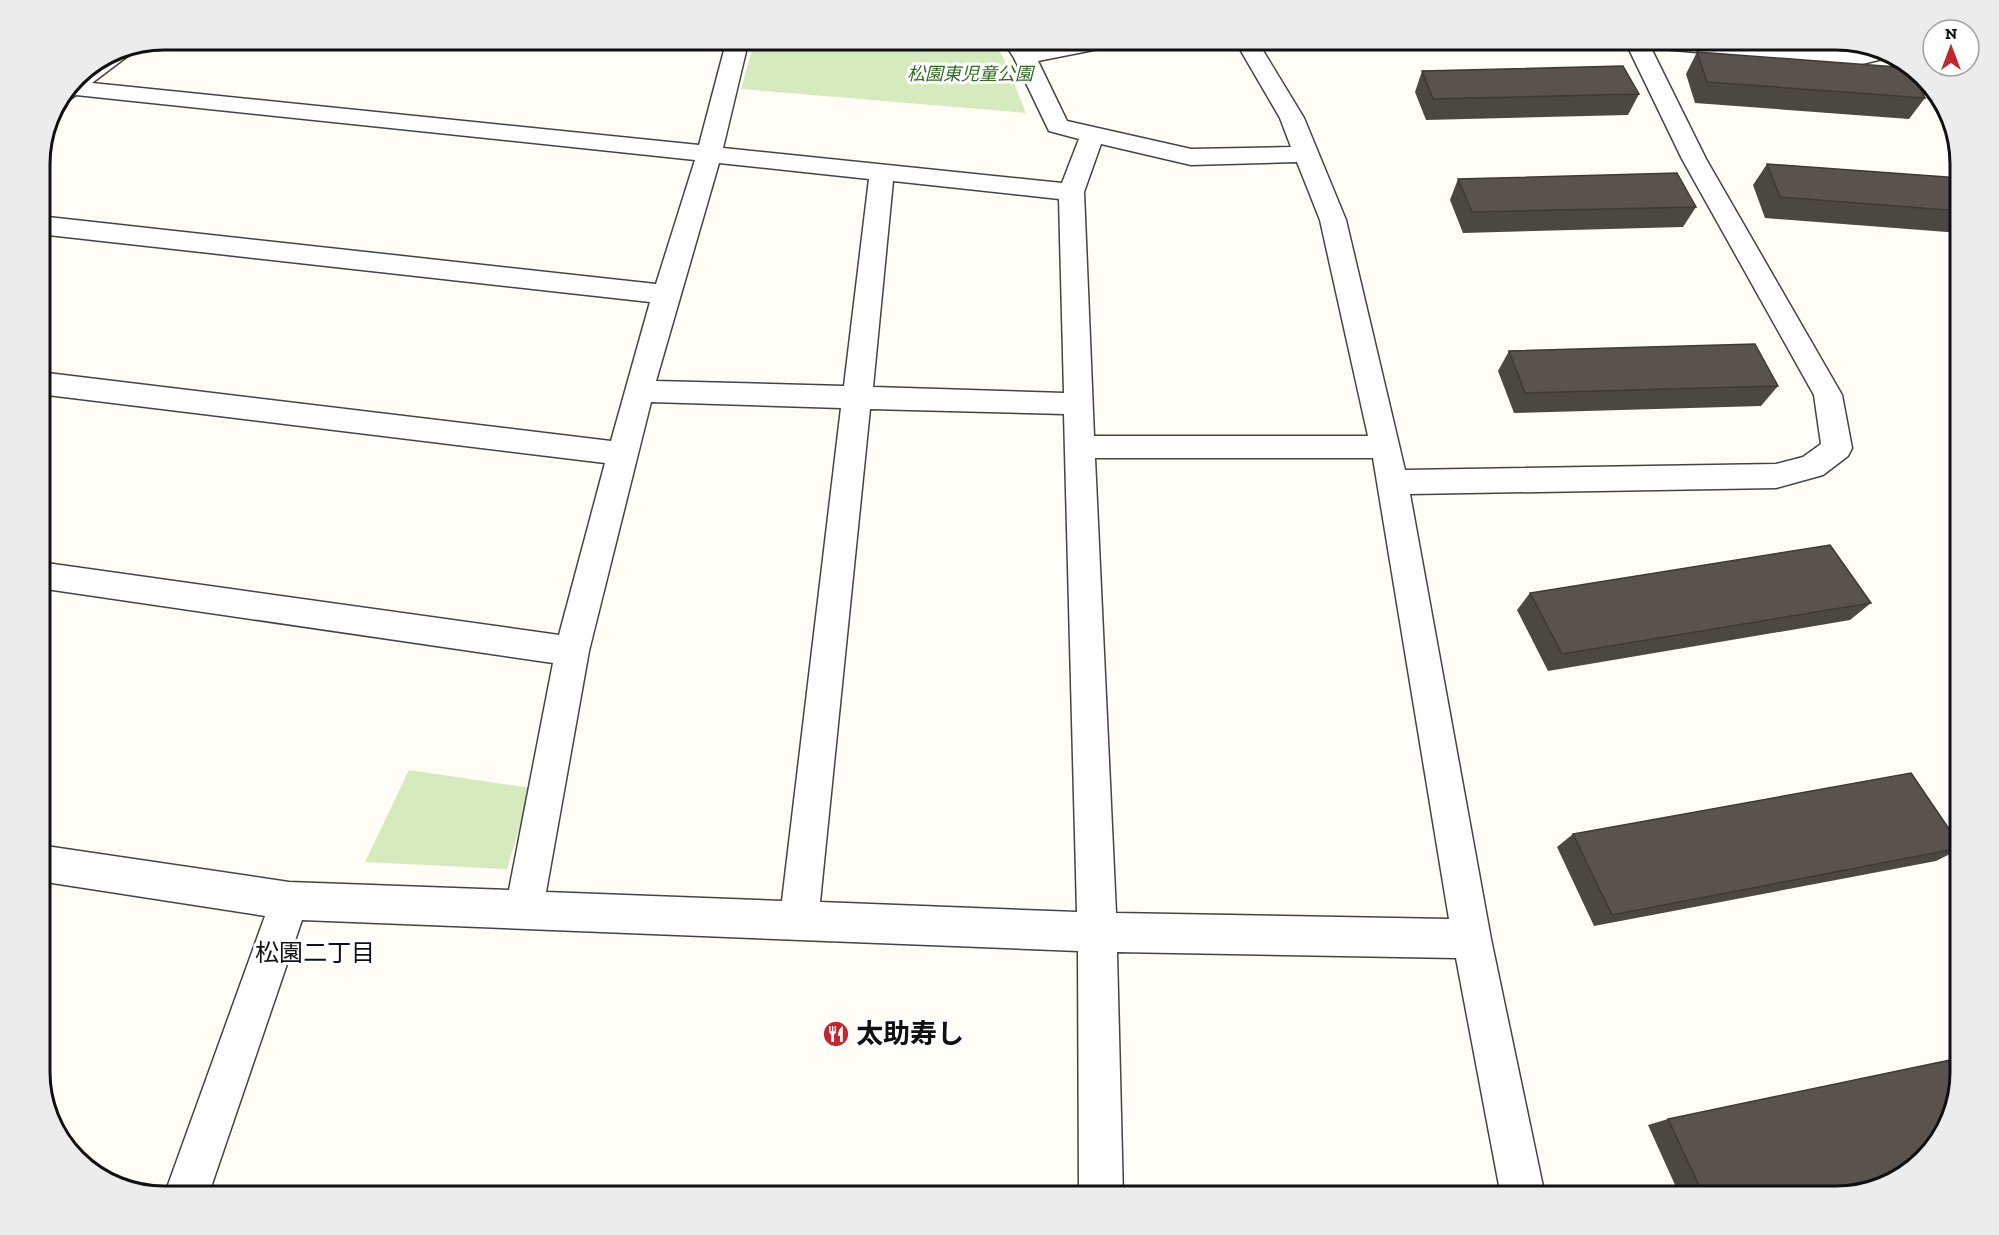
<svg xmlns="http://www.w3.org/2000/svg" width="1999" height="1235" viewBox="0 0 1999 1235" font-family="'Zilla Slab','Noto Sans JP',serif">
  <rect width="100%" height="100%" fill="#fffdf5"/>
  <g fill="#d5ebbd">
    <polygon points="755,39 992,39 1004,59 1026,113 741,89"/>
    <polygon points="409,770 531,788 507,869 365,862"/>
  </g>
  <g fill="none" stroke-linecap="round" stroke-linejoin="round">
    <g stroke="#444" stroke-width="3">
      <path id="minor" d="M727 39H749L723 148 1062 183 1079 139 1049 131 1014 58 1002 39H1023L1031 49 1082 39H1127L1124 44 1038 61 1067 121 1191 149 1291 147 1280 118 1234 39H1256L1304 118 1346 220 1405 470 1776 464 1803 457 1821 444 1814 395 1682 159 1624 39H1701L1854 52 1870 48 1893 54 1891 57 1854 66 1651 48 1706 159 1842 395 1852 448 1848 456 1823 475 1776 488 1410 494 1491 939 1545 1196H1501L1456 958 1117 952 1123 1196H1079L1078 951 302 920 208 1196H164L265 916 39 881V845L289 882 509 890 553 663 39 588V562L559 635 605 463 39 394V372L611 441 650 302 39 234V216L656 284 695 160 76 95 70 99 58 100 76 75 116 48 135 45 136 47 133 52 92 83 699 145ZM1101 144 1191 165 1297 162 1320 220 1368 436H1094L1084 192ZM719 163 869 179 844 386 656 381ZM893 181 1059 199 1064 393 873 387ZM651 402 841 408 782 901 546 892 589 651ZM870 409 1064 414 1077 912 820 902ZM1095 458H1373L1449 919 1116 913Z"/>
    </g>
    <use href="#minor" fill="#fff" fill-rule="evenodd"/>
  </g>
  <g fill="#4d4742">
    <polygon points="1697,52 1920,89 1925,83 1943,101 1945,107 1923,94 1925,98 1909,119 1695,103 1686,74"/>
    <polygon points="1422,71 1639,94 1628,115 1426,120 1415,92"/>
    <polygon points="1767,164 1960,178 1960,233 1765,218 1753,185"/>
    <polygon points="1458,179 1696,207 1683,227 1463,233 1450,200"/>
    <polygon points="1509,351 1778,386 1761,406 1514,413 1498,371"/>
    <polygon points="1530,593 1871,603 1850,620 1548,671 1517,610"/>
    <polygon points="1573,834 1960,845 1960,849 1936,861 1594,926 1557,847"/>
    <polygon points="1668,1119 1836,1196 1680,1196 1648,1125"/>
  </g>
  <g fill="#5a524d" stroke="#3f3936" stroke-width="1.5">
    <polygon points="1697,52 1910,68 1925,98 1707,82"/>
    <polygon points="1623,66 1639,94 1433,99 1422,71"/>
    <polygon points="1767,164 1960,178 1960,211 1780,197"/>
    <polygon points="1677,173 1696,207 1472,212 1458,179"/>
    <polygon points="1755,344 1778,386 1525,393 1509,351"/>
    <polygon points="1830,545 1871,603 1562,654 1530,593"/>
    <polygon points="1911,773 1960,845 1960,848 1612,915 1573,834"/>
    <polygon points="1960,1058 1960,1072 1943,1134 1898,1179 1836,1196 1704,1196 1668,1119"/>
  </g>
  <defs>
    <g id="restaurant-disc" transform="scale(1.35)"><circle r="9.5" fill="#c4262e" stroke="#fff"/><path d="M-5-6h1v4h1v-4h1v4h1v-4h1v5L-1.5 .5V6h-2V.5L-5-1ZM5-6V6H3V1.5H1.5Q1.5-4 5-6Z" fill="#fff"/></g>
  </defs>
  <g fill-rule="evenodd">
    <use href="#restaurant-disc" x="836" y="1034"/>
  </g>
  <g text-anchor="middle" stroke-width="6" stroke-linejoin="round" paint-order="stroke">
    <g font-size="18" font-style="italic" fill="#2f6b1f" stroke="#fff">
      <text x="970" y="80">松園東児童公園</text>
    </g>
    <g font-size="24" fill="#111" stroke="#fff">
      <text x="315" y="961">松園二丁目</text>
    </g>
    <g font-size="27" font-weight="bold" fill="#111" stroke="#fff" text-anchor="start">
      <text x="856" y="1043">太助寿し</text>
    </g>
  </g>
  <path d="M0 0H1999V1235H0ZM164 50H1836A114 114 0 0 1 1950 164V1072A114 114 0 0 1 1836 1186H164A114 114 0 0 1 50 1072V164A114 114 0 0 1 164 50Z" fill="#ececec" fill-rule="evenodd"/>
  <path fill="none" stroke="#111" stroke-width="3" d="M164 50H1836A114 114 0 0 1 1950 164V1072A114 114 0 0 1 1836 1186H164A114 114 0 0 1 50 1072V164A114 114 0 0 1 164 50Z"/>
  <g transform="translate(1951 48)"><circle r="28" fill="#ffffff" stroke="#a0a0a0" stroke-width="1.5"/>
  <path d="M0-4.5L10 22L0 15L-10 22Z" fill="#c4262e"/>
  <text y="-9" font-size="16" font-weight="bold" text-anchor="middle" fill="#111111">N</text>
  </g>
</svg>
